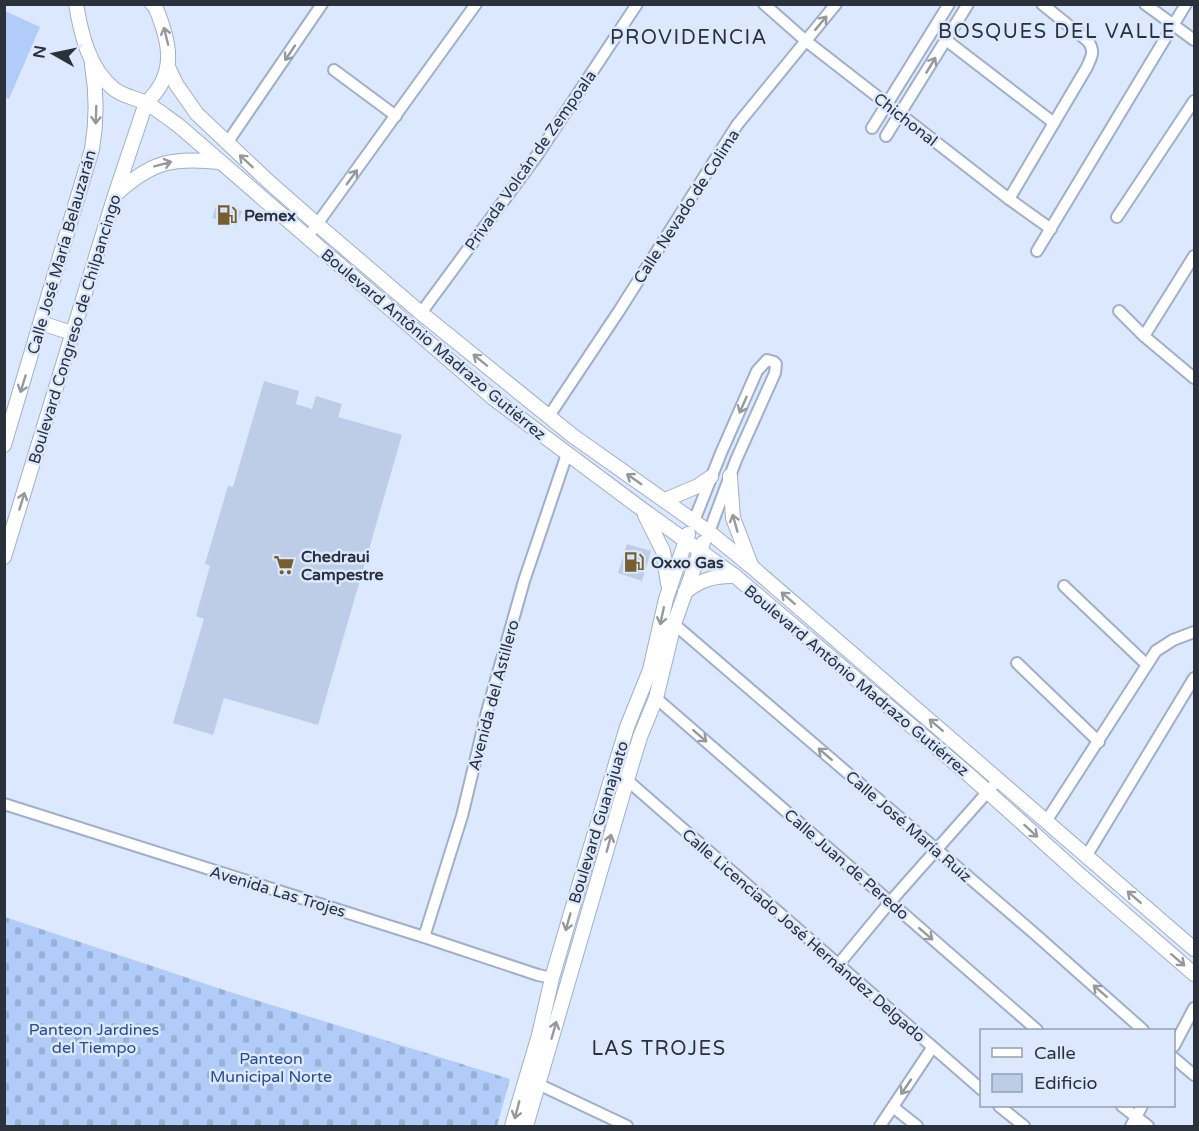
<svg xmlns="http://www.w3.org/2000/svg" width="1199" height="1131" viewBox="0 0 1199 1131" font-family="'Varela Round',sans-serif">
  <defs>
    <pattern id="cemetery-stones" width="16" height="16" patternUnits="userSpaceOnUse" patternTransform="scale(1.5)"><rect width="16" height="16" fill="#b2ccfa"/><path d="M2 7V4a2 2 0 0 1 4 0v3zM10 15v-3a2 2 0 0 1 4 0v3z" fill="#99b0d7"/></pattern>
  </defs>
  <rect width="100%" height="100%" fill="#dbe8fe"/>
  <polygon fill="#b2ccfa" points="5,11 40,27 9,99 5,97"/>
  <polygon fill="url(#cemetery-stones)" points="5,917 230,992 510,1079 497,1126 5,1126"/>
  <g fill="#bdcde8">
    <polygon points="217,203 242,211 237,226 212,218"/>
    <polygon points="264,381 299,391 296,404 312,409 316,396 342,404 338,417 402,435 318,725 224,698 213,735 173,723 204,619 196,616 210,566 205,564 228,486 233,487"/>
    <polygon points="627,544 651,551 642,581 618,573"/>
  </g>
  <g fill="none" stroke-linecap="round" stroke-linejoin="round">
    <g stroke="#a0afc9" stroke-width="14">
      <g id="street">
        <polyline points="764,4 806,41 1009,199 1051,229"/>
        <polyline points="1145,4 1194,40"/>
        <polyline points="946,40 1054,123"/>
        <polyline points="334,70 396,116"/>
        <polyline points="872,128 949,4"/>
        <polyline points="886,136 968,4"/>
        <polyline points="227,143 322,4"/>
        <path d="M1009 199 1087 67C1092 56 1095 51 1088 41L1042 4"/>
        <polyline points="1117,217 1194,101"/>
        <polyline points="307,238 476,4"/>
        <polyline points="1037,251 1186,4"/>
        <polyline points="1119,311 1144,336 1194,378"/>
        <polyline points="421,313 538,154 637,4"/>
        <polyline points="1144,336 1194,256"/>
        <polyline points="549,416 619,311 737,125 836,4"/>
        <polyline points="694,521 721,453 757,371 767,360 774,362 776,364 775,373 736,460 709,532"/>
        <polyline points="1064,586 1146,664"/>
        <polyline points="674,624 1035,934 1143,1030"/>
        <polyline points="1017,663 1099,742"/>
        <polyline points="656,698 1037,1030"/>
        <polyline points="627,780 982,1090"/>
        <polyline points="4,804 424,937 538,975 552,978"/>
        <polyline points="1047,820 1156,651 1173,640 1194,632"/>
        <polyline points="1087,855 1194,678"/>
        <polyline points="424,937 462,816 487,712 524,581 567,454"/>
        <polyline points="838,965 890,902 999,779"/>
        <polyline points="1174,1046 1194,1008"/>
        <polyline points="1174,1058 1194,1075"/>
        <polyline points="538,1084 627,1126"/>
        <polyline points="999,1106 1024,1126"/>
        <polyline points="1122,1106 1148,1126"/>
        <polyline points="893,1107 917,1126"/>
        <polyline points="880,1126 932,1048"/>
        <polyline points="1131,1126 1142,1106"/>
      </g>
    </g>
    <g stroke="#a0afc9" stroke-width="16">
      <g id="secondary">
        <path d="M76 4C81 34 89 69 114 89 124 97 137 98 148 104 158 110 168 118 178 125L493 398 643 510 735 576 969 775 1081 876 1194 974"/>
        <polyline points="168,67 176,84 197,114 269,182 318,225 421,313 573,436 709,532 752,567 1194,949"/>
        <path d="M116 194C152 161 173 157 220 162"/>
        <polyline points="41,323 72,333"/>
        <path d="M4 445 92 149C97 120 97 94 92 65"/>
        <polyline points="730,476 733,518 751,565"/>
        <polyline points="665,500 698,486 711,477"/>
        <polyline points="645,515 663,551 668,584"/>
        <path d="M4 557 115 195 146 103C178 73 170 42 155 6L152 4"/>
        <path d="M685 592C700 580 715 575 735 576"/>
        <polyline points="512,1126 539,1035 552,978 581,879 627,727 650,670 666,599 688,534"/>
        <polyline points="526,1126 627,780 640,737 656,698 674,624 703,543"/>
      </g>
    </g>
    <use href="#street" stroke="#fff" stroke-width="10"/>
    <use href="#secondary" stroke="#fff" stroke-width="14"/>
  </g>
  <defs><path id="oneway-shaft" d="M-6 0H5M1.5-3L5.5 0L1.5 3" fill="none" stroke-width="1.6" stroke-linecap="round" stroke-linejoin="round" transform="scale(1.5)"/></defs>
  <g stroke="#95989d">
    <use href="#oneway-shaft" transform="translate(821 23) rotate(-50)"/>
    <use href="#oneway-shaft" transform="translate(166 36) rotate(-104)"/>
    <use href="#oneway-shaft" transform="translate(290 53) rotate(124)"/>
    <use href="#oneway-shaft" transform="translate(931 65) rotate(-59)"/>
    <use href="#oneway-shaft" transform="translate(96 115) rotate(92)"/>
    <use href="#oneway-shaft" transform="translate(246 161) rotate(-137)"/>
    <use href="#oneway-shaft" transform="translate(163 164) rotate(-15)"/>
    <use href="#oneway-shaft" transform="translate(352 177) rotate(-54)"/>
    <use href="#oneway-shaft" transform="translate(480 360) rotate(-141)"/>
    <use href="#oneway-shaft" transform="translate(23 384) rotate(107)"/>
    <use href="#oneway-shaft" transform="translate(743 405) rotate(114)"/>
    <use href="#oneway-shaft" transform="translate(634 479) rotate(-145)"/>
    <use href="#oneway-shaft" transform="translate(22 501) rotate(-73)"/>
    <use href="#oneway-shaft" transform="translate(735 523) rotate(-106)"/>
    <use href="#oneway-shaft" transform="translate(788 598) rotate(-139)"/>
    <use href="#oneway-shaft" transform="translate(662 616) rotate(102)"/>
    <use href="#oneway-shaft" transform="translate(936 725) rotate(-139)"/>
    <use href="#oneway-shaft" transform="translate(700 736) rotate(41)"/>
    <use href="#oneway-shaft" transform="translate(825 754) rotate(-139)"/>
    <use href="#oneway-shaft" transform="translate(1031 831) rotate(42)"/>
    <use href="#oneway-shaft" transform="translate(609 843) rotate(-75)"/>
    <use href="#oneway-shaft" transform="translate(1134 897) rotate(-139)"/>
    <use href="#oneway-shaft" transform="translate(568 922) rotate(106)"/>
    <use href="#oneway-shaft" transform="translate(926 934) rotate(41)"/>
    <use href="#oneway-shaft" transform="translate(1178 960) rotate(41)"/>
    <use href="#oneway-shaft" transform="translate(1100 991) rotate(-139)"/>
    <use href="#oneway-shaft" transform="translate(554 1030) rotate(-74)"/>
    <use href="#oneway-shaft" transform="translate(906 1087) rotate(124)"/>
    <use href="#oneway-shaft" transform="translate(517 1110) rotate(105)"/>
  </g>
  <defs>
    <g id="fuel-bare" transform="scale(1.62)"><path d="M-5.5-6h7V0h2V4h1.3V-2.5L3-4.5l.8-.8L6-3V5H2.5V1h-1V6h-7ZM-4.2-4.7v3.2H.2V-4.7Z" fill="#775e2f" stroke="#dbe8fe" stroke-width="2.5" paint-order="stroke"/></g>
    <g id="supermarket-bare" transform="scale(1.62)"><path d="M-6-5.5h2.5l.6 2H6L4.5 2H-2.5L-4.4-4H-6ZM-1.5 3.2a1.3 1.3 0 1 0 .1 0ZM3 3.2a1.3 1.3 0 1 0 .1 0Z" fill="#775e2f" stroke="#dbe8fe" stroke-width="2.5" paint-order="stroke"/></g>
  </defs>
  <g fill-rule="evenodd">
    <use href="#fuel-bare" x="227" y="215"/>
    <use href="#fuel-bare" x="634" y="562"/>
    <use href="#supermarket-bare" x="284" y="565"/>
  </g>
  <g text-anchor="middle" stroke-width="5" stroke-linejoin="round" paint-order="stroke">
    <g font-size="16" fill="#2b313b" stroke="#dbe8fe">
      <text transform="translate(906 119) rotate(38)" y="6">Chichonal</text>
      <text transform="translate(530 160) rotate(-55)" y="6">Privada Volcán de Zempoala</text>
      <text transform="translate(686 206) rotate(-57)" y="6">Calle Nevado de Colima</text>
      <text transform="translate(61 252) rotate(-74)" y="6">Calle José María Belauzarán</text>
      <text transform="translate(74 329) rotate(-73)" y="6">Boulevard Congreso de Chilpancingo</text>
      <text transform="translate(434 344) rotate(40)" y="6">Boulevard Antônio Madrazo Gutiérrez</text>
      <text transform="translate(857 680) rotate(40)" y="6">Boulevard Antônio Madrazo Gutiérrez</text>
      <text transform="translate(493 695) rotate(-75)" y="6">Avenida del Astillero</text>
      <text transform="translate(598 822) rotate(-73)" y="6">Boulevard Guanajuato</text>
      <text transform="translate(909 826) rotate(41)" y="6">Calle José María Ruiz</text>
      <text transform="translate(847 864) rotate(41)" y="6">Calle Juan de Peredo</text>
      <text transform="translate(278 891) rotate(17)" y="6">Avenida Las Trojes</text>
      <text transform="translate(804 935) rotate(41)" y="6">Calle Licenciado José Hernández Delgado</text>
    </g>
    <g font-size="16" font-weight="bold" fill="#2b313b" stroke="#dbe8fe" text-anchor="start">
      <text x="244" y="221">Pemex</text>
      <text x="301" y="562">Chedraui<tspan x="301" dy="18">Campestre</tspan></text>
      <text x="651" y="568">Oxxo Gas</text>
    </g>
    <g font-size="16" fill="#294c8f" stroke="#dbe8fe">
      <text x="94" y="1035">Panteon Jardines<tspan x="94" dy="18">del Tiempo</tspan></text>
      <text x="271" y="1064">Panteon<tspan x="271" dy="18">Municipal Norte</tspan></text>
    </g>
    <g font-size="20" letter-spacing="1.5" fill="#2b313b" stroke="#dbe8fe">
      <text x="1057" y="38">BOSQUES DEL VALLE</text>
      <text x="689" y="44">PROVIDENCIA</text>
      <text x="659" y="1055">LAS TROJES</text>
    </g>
  </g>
  <rect width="1199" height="1131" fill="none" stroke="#2b313b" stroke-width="12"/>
  <rect x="980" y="1029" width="195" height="78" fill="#dbe8fe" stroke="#959fb0" stroke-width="1.5"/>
  <rect x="992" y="1048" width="30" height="9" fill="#ffffff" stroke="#959fb0" stroke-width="1.5"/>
  <text x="1034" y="1059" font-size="18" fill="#2b313b">Calle</text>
  <rect x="992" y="1074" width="30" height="18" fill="#bdcde8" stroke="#959fb0" stroke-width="1.5"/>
  <text x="1034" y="1089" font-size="18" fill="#2b313b">Edificio</text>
  <g transform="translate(54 54) rotate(279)" stroke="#dbe8fe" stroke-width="4.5" paint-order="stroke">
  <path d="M0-4.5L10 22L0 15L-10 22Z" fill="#2b313b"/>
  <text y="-9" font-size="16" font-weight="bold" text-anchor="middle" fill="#2b313b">N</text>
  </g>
</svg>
